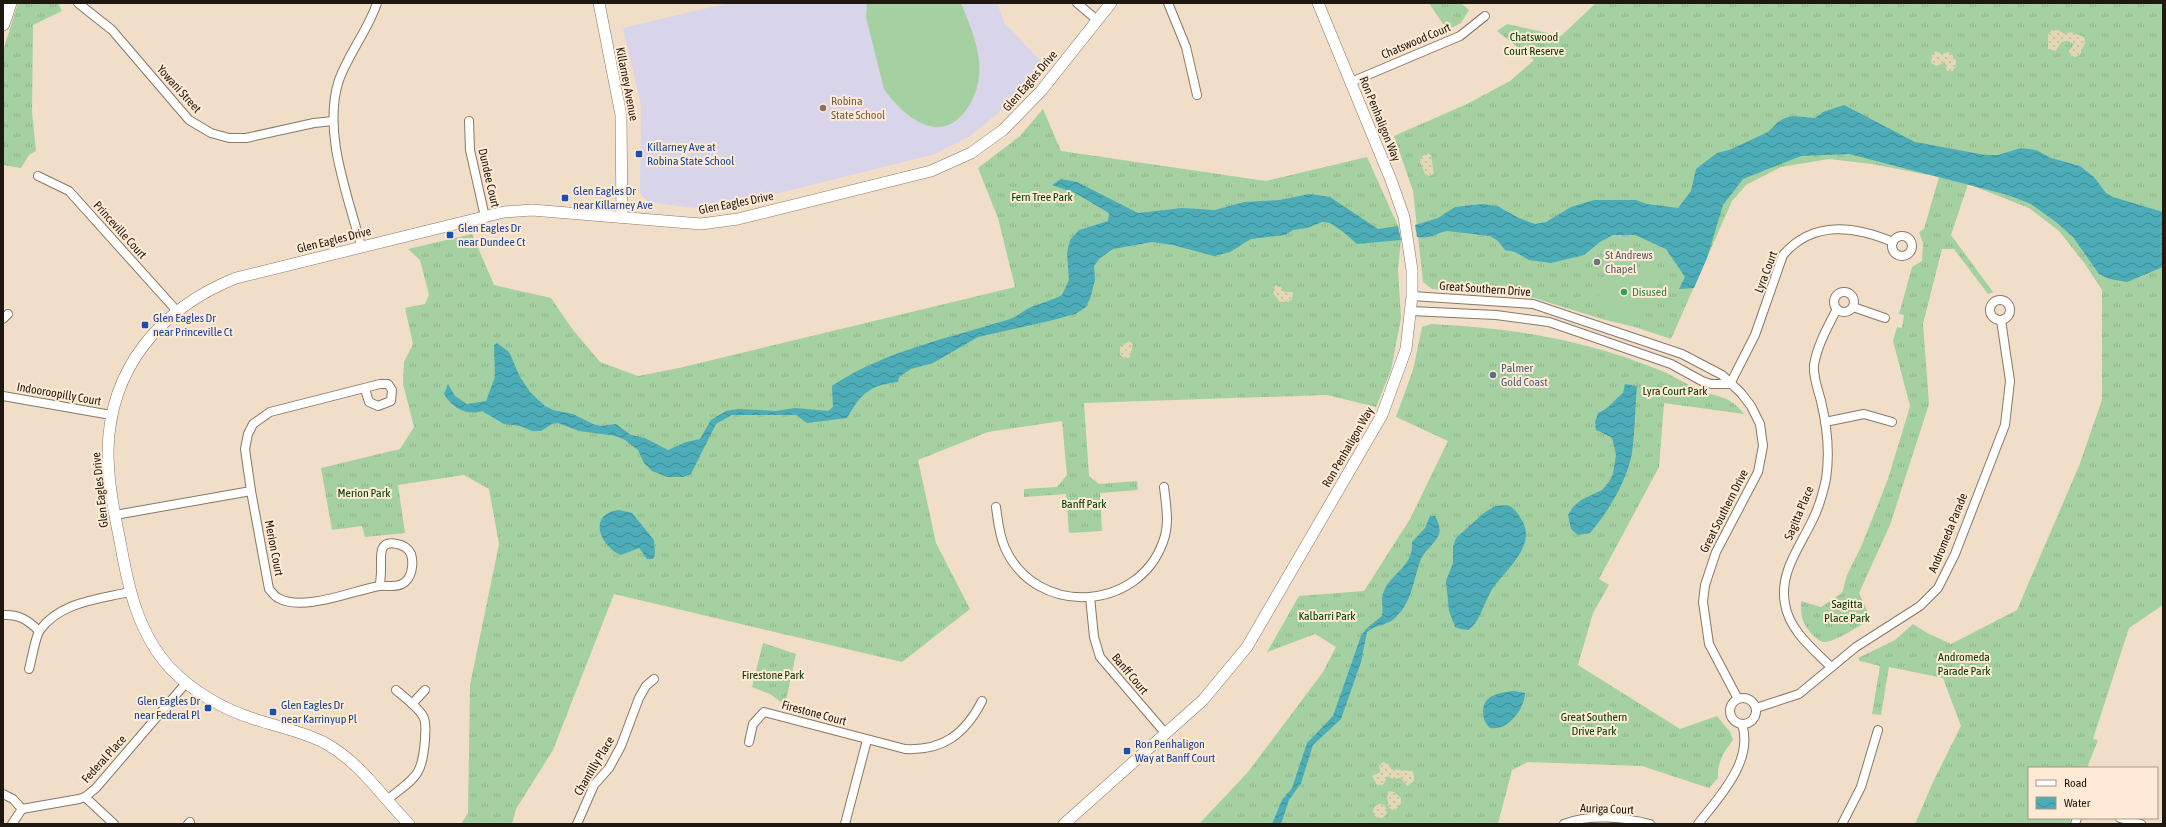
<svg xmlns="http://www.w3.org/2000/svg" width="2166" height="827" viewBox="0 0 2166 827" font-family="'Asap Condensed',sans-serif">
  <defs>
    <pattern id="grass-tufts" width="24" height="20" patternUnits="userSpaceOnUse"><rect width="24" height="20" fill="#a4d0a2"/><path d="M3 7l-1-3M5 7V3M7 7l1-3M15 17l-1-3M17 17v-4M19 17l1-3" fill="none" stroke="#8db28a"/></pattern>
    <pattern id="sand-dots" width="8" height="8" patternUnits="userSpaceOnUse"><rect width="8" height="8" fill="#e2d8b3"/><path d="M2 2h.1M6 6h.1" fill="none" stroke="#c1b999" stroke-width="1.8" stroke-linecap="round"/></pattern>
    <pattern id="water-waves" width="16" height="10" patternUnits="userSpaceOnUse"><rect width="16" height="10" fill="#4cacb7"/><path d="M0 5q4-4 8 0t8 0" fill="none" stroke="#3f8b93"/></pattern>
  </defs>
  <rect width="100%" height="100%" fill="#f1dec8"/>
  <polygon fill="#d8d4ea" points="729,3 997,3 1005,24 1043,63 1001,111 970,136 935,154 727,206 702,209 648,202 640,193 641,105 623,28"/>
  <g fill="url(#grass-tufts)">
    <polygon points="18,3 58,3 62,11 33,25 32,112 36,151 29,155 21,168 3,165 3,51"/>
    <polygon points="1429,3 1461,3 1469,10 1461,23 1447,30"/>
    <path d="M1596 3H2163V605L2129 628 2093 739 2098 740 2087 768H2029V818H2071L2069 824H1915L1933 782 1961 726 1943 678 1889 667 1881 715 1872 714 1880 666 1860 661 1858 658 1895 640 1913 624 1927 633 1951 644 2017 610 2079 466 2102 400V290L2085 264 2059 231 2029 208 1968 184 1951 235 1993 292 1988 294 1954 249H1942L1923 324 1929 404 1890 525 1859 593 1871 619C1860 625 1835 643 1823 642 1819 641 1814 636 1811 633 1801 622 1801 615 1801 601L1821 607 1842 593 1847 575 1861 547 1888 479 1908 413 1910 406 1893 341 1897 327 1902 328 1904 315 1899 314 1912 267 1922 261 1923 243 1919 232 1924 229 1939 177 1872 164 1829 159 1781 167 1746 185 1732 201 1671 339 1635 327 1602 319 1534 298 1432 289 1423 282 1413 191 1394 136 1467 104 1510 81 1534 60 1497 31 1507 24 1561 36Z"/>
    <polygon points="1043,109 1061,151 1266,181 1367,157 1398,226 1401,240 1398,269 1401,318 1391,370 1376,407 1327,395 1084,403 1089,476 1099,484 1137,481 1138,490 1100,493 1102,531 1069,533 1066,494 1024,497 1024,489 1057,487 1067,475 1062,421 988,432 918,460 936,543 970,609 902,662 614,594 553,750 516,809 512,824 461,824 468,813 470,685 499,544 489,489 464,475 398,485 405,533 365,537 362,526 332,530 321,468 400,449 414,427 403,384 404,362 413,344 405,308 425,304 429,295 420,260 408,249 472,234 494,285 551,298 573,330 600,362 638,376 679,368 1015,287 998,218 978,168 1020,136"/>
    <path d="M1431 324C1512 328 1582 339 1657 369 1671 374 1682 382 1695 388 1716 398 1729 394 1744 414L1664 403 1659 467 1599 579 1609 585 1593 613 1578 665 1680 729 1717 716 1730 732 1733 740C1724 752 1717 762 1718 778L1709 788 1642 766 1528 762 1512 770 1498 824H1199L1248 772 1323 672 1336 647 1315 634 1267 652 1299 596 1364 591 1410 519 1448 441 1396 417 1413 370 1422 327Z"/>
    <polygon points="763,643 796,654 785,705 770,694 752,687"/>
  </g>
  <g fill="url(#sand-dots)">
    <polygon points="2052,30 2058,30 2065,34 2071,32 2084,37 2085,42 2080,55 2075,57 2070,55 2069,51 2074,44 2068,41 2061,42 2056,51 2048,49 2048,34"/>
    <path d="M1935 51 1942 54 1949 52C1956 58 1959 62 1953 71H1947L1945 62 1937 66 1931 63 1932 55Z"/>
    <polygon points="1427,153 1431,155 1434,174 1429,176 1425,174 1420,162 1421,157"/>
    <polygon points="1275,285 1281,287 1284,292 1293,292 1292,299 1288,302 1280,302 1273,293"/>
    <polygon points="1129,341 1133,344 1130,357 1126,359 1120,355 1120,347"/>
    <polygon points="1383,762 1389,765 1391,769 1412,771 1414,773 1414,781 1407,786 1401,778 1392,779 1388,776 1383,785 1377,785 1372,776 1380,772 1379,766"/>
    <polygon points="1389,791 1394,792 1401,798 1401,804 1394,811 1389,808 1387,796"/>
    <circle cx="1380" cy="811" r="7"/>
  </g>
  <g fill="#a4d0a2">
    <path d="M867 3H961C970 25 982 53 979 77 977 98 960 130 934 127 914 124 895 105 884 89L866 17Z"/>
    <polygon points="1610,260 1654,275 1638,324 1594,309"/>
  </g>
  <g fill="url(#water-waves)">
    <path d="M1844 105 1915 142 1985 155H1998L2021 148 2036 150 2051 158 2080 166 2094 177 2106 193 2113 197 2163 212V267L2127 282 2110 279 2099 274 2073 237 2056 222 2031 204 2008 195 1849 154 1801 156 1743 179 1723 205 1707 258 1694 288 1679 289 1685 277 1666 249 1635 235H1613L1600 242 1584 255 1551 263 1529 260 1515 252 1505 250 1498 241 1490 236 1447 231C1433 234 1433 239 1417 237L1415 225 1438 218 1455 207 1482 204 1497 206 1519 218 1535 224 1546 222 1571 207 1594 200H1636L1647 204 1678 208 1691 191 1696 169 1717 153 1729 150 1768 132 1778 122 1785 118 1793 116 1815 118 1823 112Z"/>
    <path d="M1061 179 1077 182 1138 213 1182 208 1215 210 1244 202 1280 200 1309 194 1330 197 1378 229 1398 226 1401 240 1357 244 1342 231 1330 223 1322 222 1307 228 1293 230 1285 235 1251 239 1230 252 1214 256 1173 245 1152 242 1113 249 1100 258 1094 266 1095 280 1090 299 1085 308 1075 314 1053 320 978 337 933 363 911 369 899 377 898 382C869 385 861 394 847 418L807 423 796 415H732L716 424 691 474 683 477H668L652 471 644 463 638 450 625 440 616 436 579 431 558 423 552 424 541 431H532L520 426 504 424 482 411C467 416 452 408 444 394L448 384 455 396 467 404 486 401 495 377 494 345 497 343 509 352 520 377 530 392 545 406 553 410 573 414 593 424 601 426 616 424 631 435 645 438 668 450 686 442 700 439 711 420 726 411 738 409 776 411 795 408 828 411 833 407 832 386C886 350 950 338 1010 319 1018 316 1024 310 1031 307 1042 303 1052 300 1062 295L1069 280 1067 253 1070 240 1079 230 1108 221 1109 213 1075 193 1052 185Z"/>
    <path d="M1625 384 1637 386C1635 408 1635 431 1632 453 1627 481 1608 512 1590 533L1578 535 1571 529 1568 515 1573 507 1581 500 1602 490 1609 482 1613 474 1616 455 1613 441 1611 437 1596 430 1595 422 1598 413C1609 409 1614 400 1623 393Z"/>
    <path d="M1507 505C1513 507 1517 512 1520 517 1539 544 1507 568 1493 588 1485 599 1479 625 1468 630L1461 629 1455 627 1449 611 1446 581 1453 563V547L1456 538 1484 513 1495 506Z"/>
    <path d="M619 510 632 513 654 540 655 555 653 559H647L639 548 621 555C600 546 587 514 619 510Z"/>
    <path d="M1430 516H1435C1438 522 1441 528 1439 534 1435 544 1426 549 1421 559 1413 580 1413 600 1396 617 1388 626 1376 624 1367 632L1361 662 1341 719 1313 745 1301 783 1289 800 1281 824H1272L1282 800 1292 788 1307 743 1333 716 1361 636 1366 629 1382 616C1384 607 1380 600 1384 591 1391 573 1414 566 1412 542L1425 528Z"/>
    <path d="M1514 691 1525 693C1524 710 1508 731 1490 728 1485 723 1483 719 1483 711 1484 694 1500 693 1514 691Z"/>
  </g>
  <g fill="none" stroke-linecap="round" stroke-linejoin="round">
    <g stroke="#897865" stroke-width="10">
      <g id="street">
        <polyline points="78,3 112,30 189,120 211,133 229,138 246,138 314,123 333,121"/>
        <polyline points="1077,3 1097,20"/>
        <polyline points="1168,3 1186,47 1197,95"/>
        <polyline points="1351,82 1460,36 1485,16"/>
        <polyline points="469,121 470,150 485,217"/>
        <polyline points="38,176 69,191 176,310"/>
        <circle cx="1902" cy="246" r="10"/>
        <path d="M361 246C348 195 322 132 339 80 349 53 368 30 377 3"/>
        <circle cx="1844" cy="302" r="10"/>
        <polyline points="1412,296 1533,304 1682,354 1722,375 1741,393 1751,406 1760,424 1763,446 1758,472 1716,552 1705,585 1703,602 1709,644 1738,699"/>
        <circle cx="2000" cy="310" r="10"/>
        <polyline points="1853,307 1885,318"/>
        <polyline points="1411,311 1496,315 1549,322 1671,364 1702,381 1711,384 1730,384"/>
        <polyline points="3,319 8,314"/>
        <path d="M1730 384 1755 335 1783 255C1813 220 1854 226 1893 242"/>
        <path d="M365 389 369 402 378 406 391 401 392 390 388 384H380L270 412 253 424 248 434 245 449 251 491 269 589C272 592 274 596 278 598 303 612 352 591 379 586 387 585 394 588 402 584 412 579 414 564 411 554 408 548 403 545 397 544 376 539 382 560 381 571 381 576 380 581 380 586"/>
        <polyline points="3,396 111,415"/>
        <polyline points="1825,422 1864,414 1892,422"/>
        <path d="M996 507C998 521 999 535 1005 548 1036 617 1138 612 1163 542 1170 524 1166 505 1164 487"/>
        <polyline points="115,515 251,491"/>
        <polyline points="1090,597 1094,637 1100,657 1166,734"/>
        <path d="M3 615C19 614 28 620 39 631"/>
        <path d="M1831 667C1813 649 1789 630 1785 604 1779 572 1800 547 1813 519 1819 507 1823 493 1826 479 1830 453 1827 426 1821 401 1818 389 1813 378 1814 365 1817 346 1828 326 1837 309"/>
        <path d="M29 669C32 659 35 637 40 630 60 602 99 599 129 592"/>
        <circle cx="1743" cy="711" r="13"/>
        <polyline points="412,704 425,690"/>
        <polyline points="1756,708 1799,694 1856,647 1920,606 1938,588 1955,554 2005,425 2010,381 2001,320"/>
        <path d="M749 742 753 724 764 712 905 749C943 751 965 734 982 701"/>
        <polyline points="3,794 13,799 22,809 79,799 85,797 96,788 186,683"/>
        <polyline points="85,797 114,824"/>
        <path d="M387 800C415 777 422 778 425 740 425 732 427 723 423 716 417 706 405 698 396 690"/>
        <polyline points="2120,818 2141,824"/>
        <polyline points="12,824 22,809"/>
        <polyline points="188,824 190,822"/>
        <polyline points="577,824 594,785 609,768 621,746 639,698 646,686 654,679"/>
        <polyline points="845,824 867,740"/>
        <path d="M1564 824C1589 814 1624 817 1650 824"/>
        <path d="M1698 824C1719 797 1754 761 1742 724"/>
        <polyline points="1842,824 1861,787 1878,730"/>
        <polyline points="2075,824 2077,818"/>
      </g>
    </g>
    <g stroke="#897865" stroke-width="12">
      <g id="secondary">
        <polyline points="599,3 621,115 622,218"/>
        <path d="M409 824C381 796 361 763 325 743 302 731 278 727 254 719 223 709 194 692 171 669 138 634 128 587 120 541 114 512 108 482 108 452 109 368 161 308 236 278L504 212 532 210 701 224 738 219 931 171 971 153 1003 130 1041 91 1111 3"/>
        <polyline points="1064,824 1203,700 1247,647 1382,415 1406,349 1412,296 1412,270 1404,217 1391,180 1318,3"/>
      </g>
    </g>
    <g stroke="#897865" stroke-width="14">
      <polyline id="primary" points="3,24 10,3"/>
    </g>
    <use href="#street" stroke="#fff" stroke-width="8"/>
    <use href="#secondary" stroke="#fff" stroke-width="11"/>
    <use href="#primary" stroke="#fff" stroke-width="13"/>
  </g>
  <circle fill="#8d6e63" stroke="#ffebd5" stroke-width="1.5" cx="823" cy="108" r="4"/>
  <g fill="#1a4fb4" stroke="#ffebd5" stroke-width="1.5">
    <rect x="635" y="150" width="8" height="8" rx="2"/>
    <rect x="561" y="194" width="8" height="8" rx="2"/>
    <rect x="446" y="231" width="8" height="8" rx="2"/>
    <rect x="141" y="321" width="8" height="8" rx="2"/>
    <rect x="204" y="704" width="8" height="8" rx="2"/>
    <rect x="269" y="708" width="8" height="8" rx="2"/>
    <rect x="1123" y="747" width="8" height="8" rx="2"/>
  </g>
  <circle fill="#6b7280" stroke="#ffebd5" stroke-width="1.5" cx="1597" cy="262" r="4"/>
  <circle fill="#2e9e5b" stroke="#ffebd5" stroke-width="1.5" cx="1624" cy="292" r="4"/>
  <circle fill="#5c6f8a" stroke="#ffebd5" stroke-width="1.5" cx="1493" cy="375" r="4"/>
  <g text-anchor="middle" stroke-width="4" stroke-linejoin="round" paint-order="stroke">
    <g font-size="12" fill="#003804" stroke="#ffebd5">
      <text x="1534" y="41">Chatswood<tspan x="1534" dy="14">Court Reserve</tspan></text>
      <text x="1042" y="201">Fern Tree Park</text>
      <text x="1675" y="395">Lyra Court Park</text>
      <text x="364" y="497">Merion Park</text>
      <text x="1084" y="508">Banff Park</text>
      <text x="1847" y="608">Sagitta<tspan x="1847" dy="14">Place Park</tspan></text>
      <text x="1327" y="620">Kalbarri Park</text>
      <text x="1964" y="661">Andromeda<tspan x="1964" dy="14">Parade Park</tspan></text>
      <text x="773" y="679">Firestone Park</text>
      <text x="1594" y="721">Great Southern<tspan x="1594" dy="14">Drive Park</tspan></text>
    </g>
    <g font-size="12" fill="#1f1811" stroke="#ffebd5">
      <text transform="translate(1416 41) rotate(-23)" y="4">Chatswood Court</text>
      <text transform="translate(1030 81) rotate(-49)" y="4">Glen Eagles Drive</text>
      <text transform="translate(627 84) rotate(79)" y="4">Killarney Avenue</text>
      <text transform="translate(179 89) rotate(48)" y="4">Yowani Street</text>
      <text transform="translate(1380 119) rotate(68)" y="4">Ron Penhaligon Way</text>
      <text transform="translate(489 178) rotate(77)" y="4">Dundee Court</text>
      <text transform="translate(736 203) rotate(-11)" y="4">Glen Eagles Drive</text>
      <text transform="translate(120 230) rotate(48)" y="4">Princeville Court</text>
      <text transform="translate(334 240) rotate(-14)" y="4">Glen Eagles Drive</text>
      <text transform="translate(1766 272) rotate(-69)" y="4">Lyra Court</text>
      <text transform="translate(1485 289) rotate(4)" y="4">Great Southern Drive</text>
      <text transform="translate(59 394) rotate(10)" y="4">Indooroopilly Court</text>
      <text transform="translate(1348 447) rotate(-60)" y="4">Ron Penhaligon Way</text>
      <text transform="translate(100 490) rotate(-96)" y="4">Glen Eagles Drive</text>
      <text transform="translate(1724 511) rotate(-63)" y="4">Great Southern Drive</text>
      <text transform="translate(1799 513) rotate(-67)" y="4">Sagitta Place</text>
      <text transform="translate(1948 533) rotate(-68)" y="4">Andromeda Parade</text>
      <text transform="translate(274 548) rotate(79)" y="4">Merion Court</text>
      <text transform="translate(1130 674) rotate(50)" y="4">Banff Court</text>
      <text transform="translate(814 713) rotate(15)" y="4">Firestone Court</text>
      <text transform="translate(104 759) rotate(-48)" y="4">Federal Place</text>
      <text transform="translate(594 766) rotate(-59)" y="4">Chantilly Place</text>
      <text transform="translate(1607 809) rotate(2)" y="4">Auriga Court</text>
    </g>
    <g font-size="12" fill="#785e54" stroke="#ffebd5" text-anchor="start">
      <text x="831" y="105">Robina<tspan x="831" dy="14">State School</tspan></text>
    </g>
    <g font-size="12" fill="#164399" stroke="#ffebd5" text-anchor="start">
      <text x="647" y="151">Killarney Ave at<tspan x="647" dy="14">Robina State School</tspan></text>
      <text x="573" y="195">Glen Eagles Dr<tspan x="573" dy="14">near Killarney Ave</tspan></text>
      <text x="458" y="232">Glen Eagles Dr<tspan x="458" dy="14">near Dundee Ct</tspan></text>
      <text x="153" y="322">Glen Eagles Dr<tspan x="153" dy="14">near Princeville Ct</tspan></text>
      <text x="200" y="705" text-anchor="end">Glen Eagles Dr<tspan x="200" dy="14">near Federal Pl</tspan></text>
      <text x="281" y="709">Glen Eagles Dr<tspan x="281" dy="14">near Karrinyup Pl</tspan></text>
      <text x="1135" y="748">Ron Penhaligon<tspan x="1135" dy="14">Way at Banff Court</tspan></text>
    </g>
    <g font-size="12" fill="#5b616d" stroke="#ffebd5" text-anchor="start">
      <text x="1605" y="259">St Andrews<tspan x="1605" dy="14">Chapel</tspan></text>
    </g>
    <g font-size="12" fill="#27864d" stroke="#ffebd5" text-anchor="start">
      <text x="1632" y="296">Disused</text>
    </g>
    <g font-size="12" fill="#4e5e75" stroke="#ffebd5" text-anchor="start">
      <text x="1501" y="372">Palmer<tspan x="1501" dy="14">Gold Coast</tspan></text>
    </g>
  </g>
  <rect width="2166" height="827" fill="none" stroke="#1f1811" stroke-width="8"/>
  <rect x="2028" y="767" width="130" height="52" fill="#ffebd5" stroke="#a59787"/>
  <rect x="2036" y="780" width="20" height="6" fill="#ffffff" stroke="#a59787"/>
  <text x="2064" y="787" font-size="12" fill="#1f1811">Road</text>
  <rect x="2036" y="797" width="20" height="12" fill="url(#water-waves)" stroke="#a59787"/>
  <text x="2064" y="807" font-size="12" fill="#1f1811">Water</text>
</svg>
